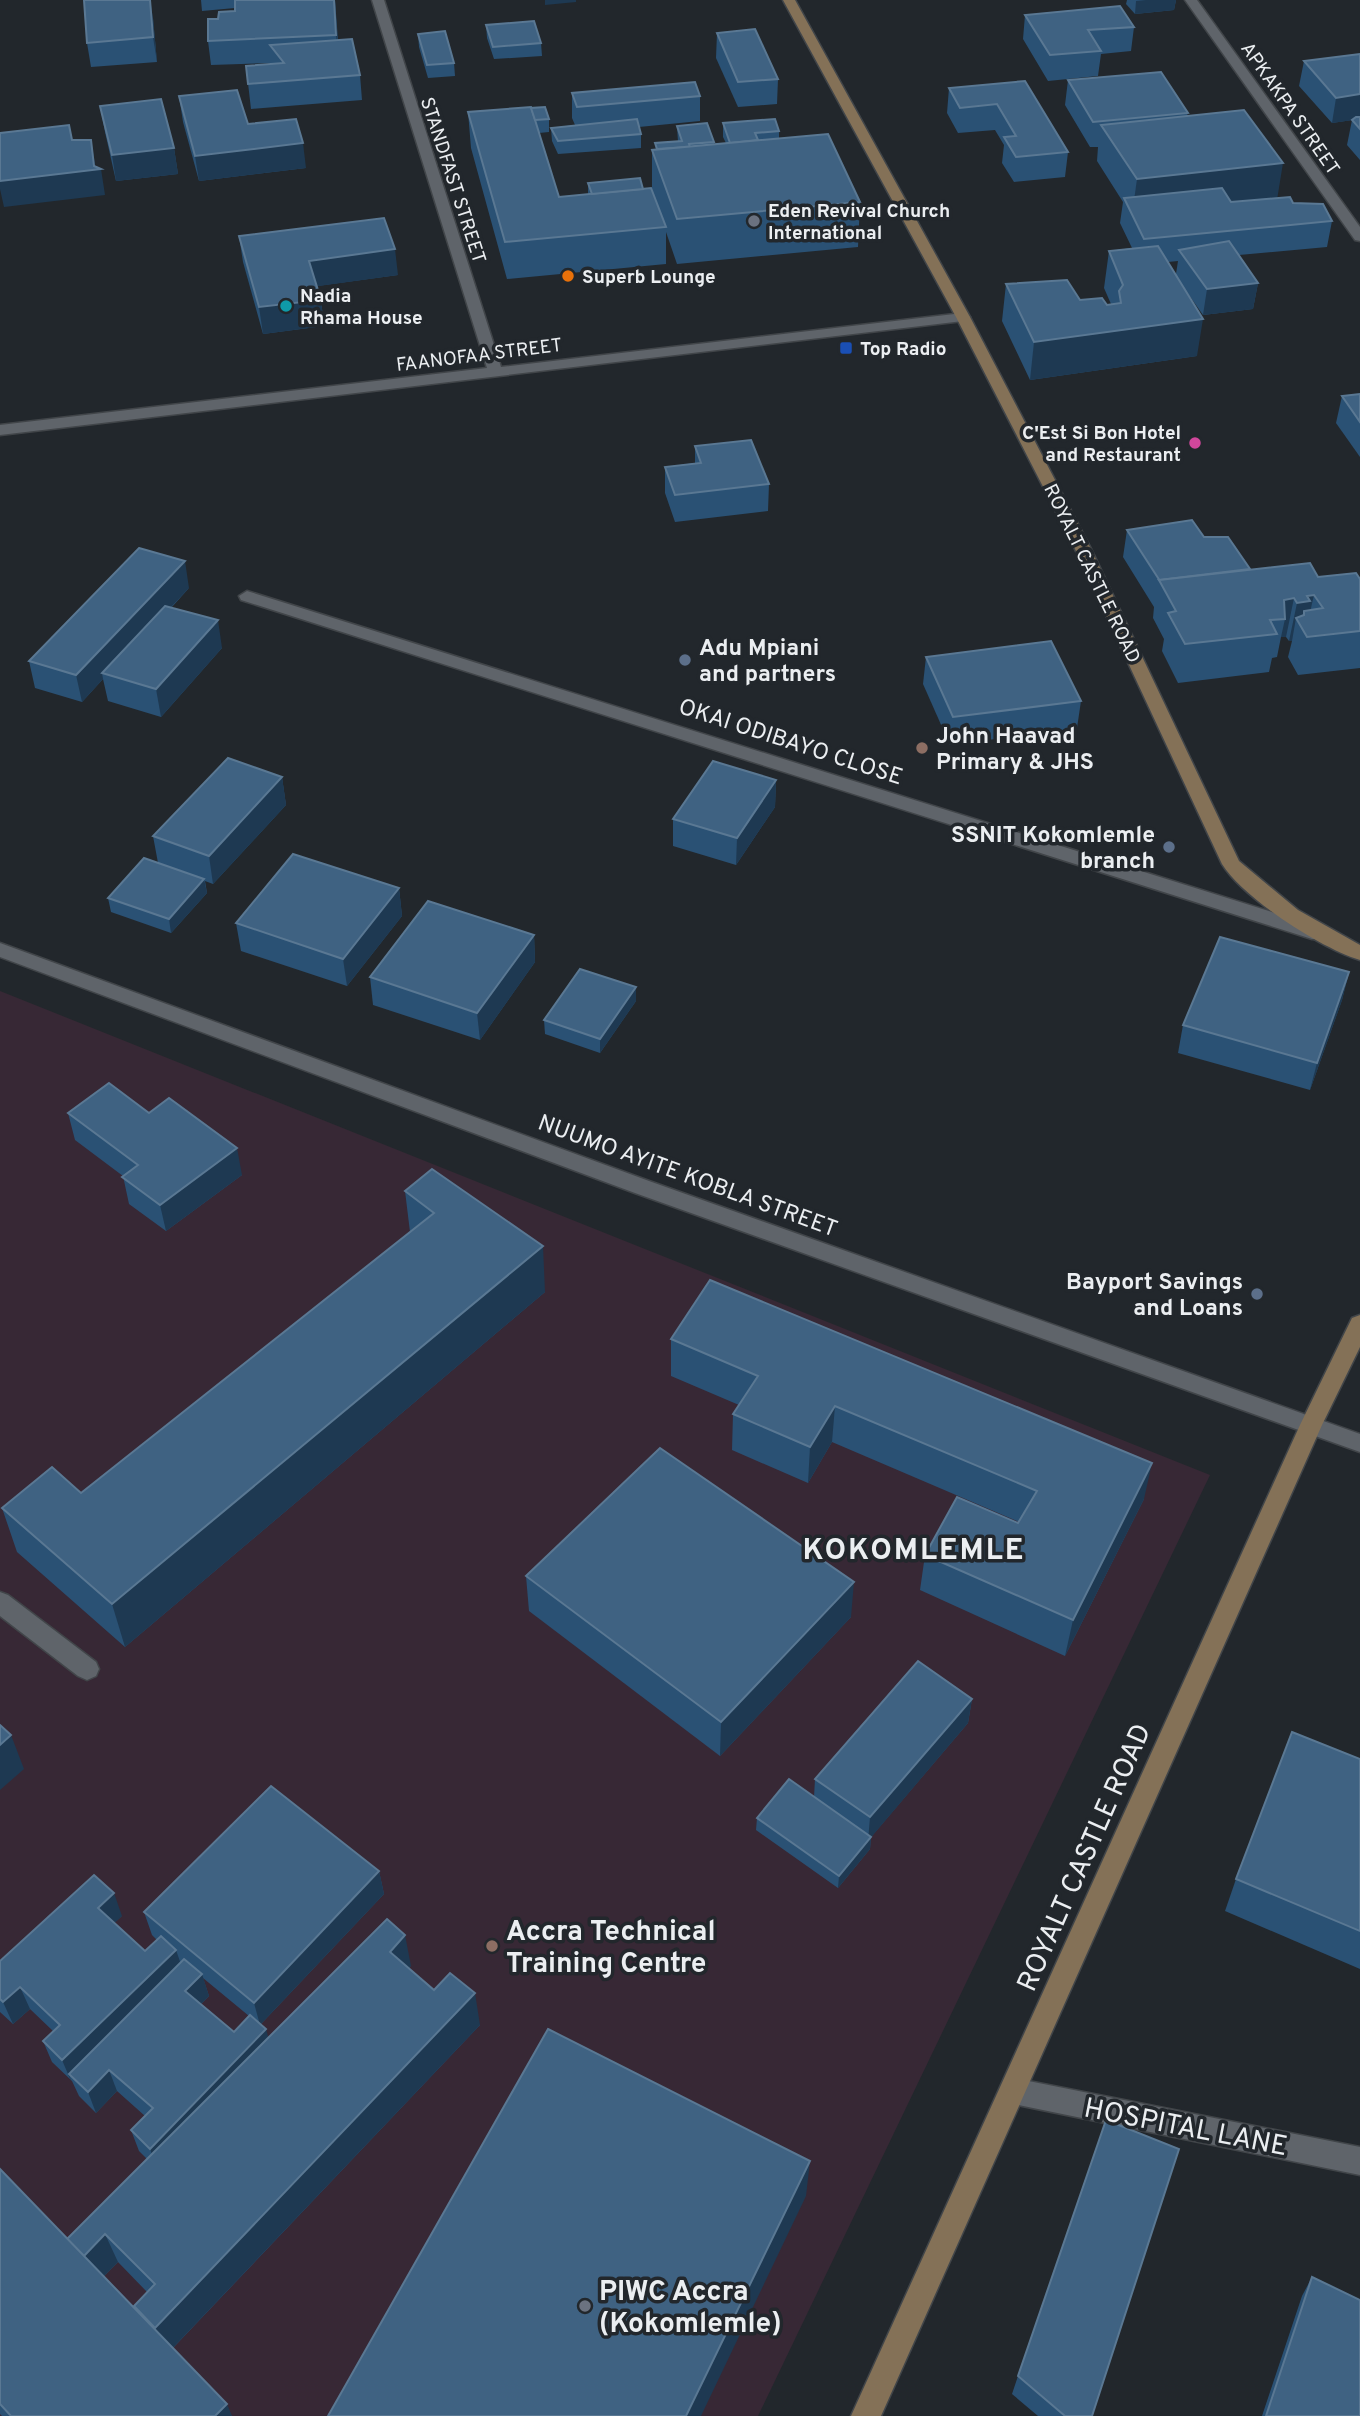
<svg xmlns="http://www.w3.org/2000/svg" width="1360" height="2416" viewBox="0 0 1360 2416" font-family="Overpass,sans-serif">
  <rect width="100%" height="100%" fill="#22272c"/>
  <polygon fill="#372835" points="0,991 1210,1475 758,2416 0,2416"/>
  <g fill="none" stroke-linecap="round" stroke-linejoin="round">
    <g stroke="#414549" stroke-width="3">
      <polygon id="lane" points="0,1592 8,1595 96,1662 99,1669 96,1676 87,1680 78,1676 0,1616"/>
    </g>
    <g stroke="#414549" stroke-width="3">
      <g id="street">
        <polygon points="372,0 384,0 501,367 963,313 970,317 963,321 0,435 0,425 487,368"/>
        <polygon points="1185,0 1197,0 1360,227 1360,241 1355,240"/>
        <polygon points="247,591 1326,929 1329,934 1326,939 1312,939 241,600 239,596"/>
        <polygon points="0,943 649,1181 1360,1434 1360,1452 635,1193 0,957"/>
        <polygon points="1013,2078 1360,2147 1360,2175 1013,2104 1003,2100 999,2091 1003,2082"/>
      </g>
    </g>
    <g stroke="#414549" stroke-width="3">
      <g id="secondary">
        <path d="M783 0H795L970 317 1091 549 1239 861 1298 910 1360 945V960C1322 949 1243 898 1222 864L1075 549 956 317Z"/>
        <polygon points="1360,1315 1360,1347 1322,1425 881,2416 851,2416 1300,1425 1352,1318"/>
      </g>
    </g>
    <use href="#lane" fill="#5f646a" fill-rule="evenodd"/>
    <use href="#street" fill="#5f646a" fill-rule="evenodd"/>
    <use href="#secondary" fill="#847157" fill-rule="evenodd"/>
  </g>
  <g fill="#2a5174" fill-rule="evenodd">
    <polygon points="201,0 335,0 338,40 360,75 362,100 251,109 246,66 272,64 272,63 211,65 208,41 218,19 235,11 235,8 202,11"/>
    <polygon points="1127,0 1176,0 1174,10 1135,14 1126,4"/>
    <polygon points="1025,15 1134,27 1131,51 1101,54 1098,76 1048,81 1023,39"/>
    <polygon points="153,18 157,62 91,67 87,43"/>
    <polygon points="486,25 541,43 542,56 494,59 487,38"/>
    <polygon points="717,33 778,79 777,104 738,107 716,58"/>
    <polygon points="418,34 454,63 455,76 428,78 419,47"/>
    <polygon points="1360,54 1360,160 1347,145 1352,120 1332,123 1299,86 1304,61"/>
    <path d="M1068 80 1188 113 1187 116 1277 198 1293 203 1332 221 1327 247 1239 255 1258 283 1253 309 1203 315 1184 288 1197 356 1030 380 1002 321 1006 284 1080 300 1107 305 1111 304 1104 288 1109 251 1132 248 1120 223 1123 202 1097 161 1098 147H1090L1065 105ZM1178 261 1176 274 1168 262Z"/>
    <polygon points="1025,81 1068,152 1065,177 1014,182 1002,163 1004,145 995,130 958,133 947,113 949,88"/>
    <polygon points="572,93 700,96 700,121 639,127 641,134 641,148 558,154 552,141 551,128 575,125 572,118"/>
    <polygon points="179,96 248,124 306,168 199,181 183,122"/>
    <polygon points="100,106 174,148 178,174 116,181 105,132"/>
    <polygon points="468,112 549,119 549,132 539,133 559,197 588,194 588,183 652,190 652,150 656,150 655,143 678,142 677,126 714,142 714,144 726,143 723,137 723,123 779,131 779,138 860,202 858,247 677,264 666,232 666,264 507,279 471,148"/>
    <polygon points="239,236 398,275 317,286 321,300 324,326 263,334 243,262"/>
    <polygon points="1360,394 1360,457 1336,423 1342,396"/>
    <polygon points="695,446 769,484 768,511 675,522 665,493 665,467 695,463"/>
    <polygon points="1127,530 1204,537 1250,569 1318,577 1360,579 1360,668 1298,675 1288,657 1292,641 1289,641 1286,637 1281,637 1277,657 1272,658 1269,672 1178,683 1162,651 1164,639 1153,618 1154,607 1123,557"/>
    <polygon points="189,588 171,608 222,648 161,717 108,701 103,679 82,702 35,688 29,661"/>
    <polygon points="926,657 1081,701 1077,728 950,745 923,684"/>
    <polygon points="282,777 286,805 213,884 205,881 207,893 171,933 111,912 108,898 158,863 153,836"/>
    <polygon points="776,780 775,807 736,865 673,846 673,819"/>
    <polygon points="399,888 402,916 347,986 241,951 236,923"/>
    <polygon points="534,935 535,962 480,1040 373,1005 370,977"/>
    <polygon points="1349,972 1342,1000 1310,1090 1178,1053 1183,1025"/>
    <polygon points="636,1001 600,1053 545,1034 544,1020"/>
    <polygon points="68,1113 149,1113 242,1175 166,1231 129,1204 123,1176 75,1140"/>
    <polygon points="405,1191 545,1292 125,1647 17,1552 2,1508 81,1493 410,1232"/>
    <polygon points="671,1339 1144,1499 1065,1656 920,1590 925,1555 1018,1523 1019,1522 832,1442 808,1483 732,1450 733,1414 739,1405 671,1376"/>
    <polygon points="526,1576 851,1617 720,1756 529,1611"/>
    <polygon points="972,1699 968,1723 871,1837 870,1849 838,1888 756,1830 757,1818 814,1797 815,1779"/>
    <polygon points="1360,1759 1360,1969 1225,1911 1236,1879"/>
    <path d="M379 1871 384 1894 261 2024 268 2038 411 1966 409 1968 434 1990 480 2025 173 2348 232 2416H2L0 2414V2169L67 2239 147 2159 139 2151 131 2130 145 2116 117 2091 96 2113 79 2096 72 2081 52 2062 43 2041 53 2031 30 2009 13 2024 0 2012V1961L122 1916 114 1923 145 1951 157 1940 152 1935 144 1912ZM203 1978 249 2016 234 2032 201 2004 209 1996ZM118 2262 147 2292 135 2309 104 2276Z"/>
    <polygon points="1312,2277 1360,2416 1262,2416 1302,2296"/>
    <polygon points="1018,2376 1092,2416 1038,2416 1012,2394"/>
  </g>
  <g fill="#1e3952">
    <polygon points="150,0 153,18 157,62 153,37"/>
    <polygon points="335,0 336,18 339,60 336,35"/>
    <polygon points="545,0 576,0 576,2 545,5"/>
    <polygon points="1146,0 1176,0 1174,10 1135,14 1136,1"/>
    <polygon points="1360,94 1360,119 1332,123 1336,98"/>
    <polygon points="91,140 96,170 101,169 105,195 4,207 0,189 0,181"/>
    <polygon points="303,143 306,168 199,181 195,156"/>
    <polygon points="174,148 178,174 116,181 112,155"/>
    <polygon points="1283,163 1277,200 1132,215 1137,179"/>
    <polygon points="395,249 398,275 312,287 309,261"/>
    <polygon points="1258,283 1253,309 1203,315 1207,289"/>
    <polygon points="321,300 324,326 263,334 259,307"/>
    <polygon points="1203,319 1197,356 1030,380 1034,342"/>
    <polygon points="185,561 189,588 107,675 102,673 103,679 82,702 76,675"/>
    <polygon points="1314,595 1305,634 1296,618 1292,641 1289,641 1297,603 1307,596"/>
    <polygon points="1294,598 1286,637 1281,637 1285,619 1284,600"/>
    <polygon points="218,620 222,648 161,717 156,689"/>
    <polygon points="282,777 286,805 213,884 209,856"/>
    <polygon points="776,780 775,807 736,865 737,838"/>
    <polygon points="204,879 207,893 171,933 169,919"/>
    <polygon points="399,888 402,916 347,986 343,959"/>
    <polygon points="534,935 535,962 480,1040 477,1013"/>
    <polygon points="1349,972 1342,1000 1310,1090 1317,1063"/>
    <polygon points="636,987 636,1001 600,1053 600,1039"/>
    <polygon points="237,1148 242,1175 166,1231 160,1205"/>
    <polygon points="543,1246 545,1292 125,1647 112,1604"/>
    <polygon points="835,1406 832,1442 808,1483 810,1447"/>
    <polygon points="1152,1463 1144,1499 1065,1656 1073,1620"/>
    <polygon points="854,1582 851,1617 720,1756 721,1722"/>
    <polygon points="972,1699 968,1723 868,1841 870,1817"/>
    <polygon points="11,1735 24,1769 0,1790 0,1745"/>
    <polygon points="871,1837 870,1849 838,1888 839,1876"/>
    <polygon points="379,1871 384,1894 260,2025 254,2003"/>
    <polygon points="114,1893 122,1916 106,1931 98,1908"/>
    <polygon points="405,1935 411,1966 396,1983 390,1952"/>
    <polygon points="176,1950 184,1973 69,2074 71,2081 62,2060"/>
    <polygon points="202,1974 209,1996 192,2013 185,1991"/>
    <polygon points="20,1987 30,2009 13,2024 3,2002"/>
    <polygon points="475,1993 480,2025 167,2354 155,2328"/>
    <polygon points="266,2029 272,2050 158,2170 150,2149"/>
    <polygon points="109,2070 117,2091 96,2113 88,2092"/>
    <polygon points="810,2161 806,2196 701,2416 686,2416"/>
    <polygon points="105,2234 118,2262 96,2284 83,2257"/>
    <polygon points="227,2404 232,2416 215,2416"/>
  </g>
  <g fill="#3f6282" stroke="#5a7893" stroke-width="2">
    <polygon points="84,0 150,0 153,37 87,43"/>
    <polygon points="235,0 334,0 336,35 208,41 208,19 218,19 219,12 235,11"/>
    <polygon points="1120,6 1134,27 1088,30 1101,51 1050,55 1025,15"/>
    <polygon points="534,21 541,43 493,47 486,25"/>
    <polygon points="755,29 778,79 738,82 717,33"/>
    <polygon points="445,31 454,63 427,65 418,34"/>
    <polygon points="352,39 360,75 248,84 246,66 284,63 270,45"/>
    <polygon points="1360,54 1360,94 1336,98 1304,61"/>
    <polygon points="1161,72 1188,113 1093,122 1068,80"/>
    <polygon points="1025,81 1068,152 1016,157 1004,137 1016,136 997,104 960,108 949,88"/>
    <polygon points="695,82 700,96 577,107 572,93"/>
    <polygon points="237,90 248,124 296,119 303,143 195,156 179,96"/>
    <polygon points="161,99 174,148 112,155 100,106"/>
    <polygon points="531,107 559,197 651,188 666,227 505,242 468,112"/>
    <polygon points="545,107 549,119 535,120 531,108"/>
    <polygon points="1244,110 1283,163 1137,179 1101,125"/>
    <polygon points="1356,117 1360,117 1360,129 1352,120"/>
    <polygon points="637,119 641,134 558,141 551,128"/>
    <polygon points="775,119 779,131 755,133 758,140 730,143 723,123"/>
    <polygon points="707,123 714,142 689,144 690,147 657,149 655,143 682,141 677,126"/>
    <polygon points="69,125 72,140 91,140 94,166 101,169 0,181 0,133"/>
    <polygon points="828,134 860,202 677,219 652,150"/>
    <polygon points="640,178 643,189 592,194 588,183"/>
    <polygon points="1222,188 1231,202 1290,197 1293,203 1323,204 1332,221 1144,239 1124,198"/>
    <polygon points="384,218 395,249 309,261 321,300 259,307 239,236"/>
    <polygon points="1229,241 1258,283 1207,289 1179,250"/>
    <polygon points="1158,246 1203,319 1034,342 1006,284 1067,280 1080,300 1102,298 1107,305 1121,303 1119,291 1123,285 1109,251"/>
    <polygon points="1360,394 1360,422 1342,396"/>
    <polygon points="751,440 769,484 675,495 665,467 701,463 695,446"/>
    <polygon points="1192,520 1204,537 1228,537 1250,569 1159,580 1160,581 1127,530"/>
    <polygon points="139,548 185,561 76,675 29,661"/>
    <polygon points="1310,563 1318,577 1356,573 1360,579 1360,631 1307,637 1296,618 1304,615 1304,611 1323,608 1314,595 1307,596 1310,601 1297,603 1294,598 1284,600 1285,619 1270,620 1277,634 1185,644 1168,613 1176,611 1159,580"/>
    <polygon points="165,606 218,620 156,689 102,673"/>
    <polygon points="1051,641 1081,701 953,717 926,657"/>
    <polygon points="228,758 282,777 209,856 153,836"/>
    <polygon points="713,761 776,780 737,838 673,819"/>
    <polygon points="293,854 399,888 343,959 236,923"/>
    <polygon points="144,858 204,879 169,919 108,898"/>
    <polygon points="428,901 534,935 477,1013 370,977"/>
    <polygon points="1220,937 1349,972 1317,1063 1183,1025"/>
    <polygon points="580,969 636,987 600,1039 544,1020"/>
    <polygon points="109,1083 149,1113 169,1098 237,1148 160,1205 122,1177 138,1165 68,1113"/>
    <polygon points="432,1169 543,1246 112,1604 2,1508 52,1467 81,1493 434,1213 405,1191"/>
    <polygon points="710,1280 1152,1463 1073,1620 925,1555 957,1497 1018,1523 1037,1491 835,1406 810,1447 733,1414 758,1376 671,1339"/>
    <polygon points="660,1448 854,1582 721,1722 526,1576"/>
    <polygon points="918,1661 972,1699 870,1817 815,1779"/>
    <polygon points="0,1725 11,1735 0,1745"/>
    <polygon points="1292,1732 1360,1759 1360,1931 1236,1879"/>
    <polygon points="789,1779 871,1837 839,1876 757,1818"/>
    <polygon points="271,1786 379,1871 254,2003 144,1912"/>
    <polygon points="94,1875 114,1893 98,1908 145,1951 161,1936 176,1950 62,2060 43,2041 60,2025 20,1987 3,2002 0,1999 0,1961"/>
    <polygon points="387,1919 405,1935 390,1952 434,1990 450,1973 475,1993 155,2328 134,2306 155,2284 105,2234 84,2256 67,2239"/>
    <polygon points="184,1959 202,1974 185,1991 234,2032 250,2015 266,2029 150,2149 131,2130 153,2108 109,2070 88,2092 69,2074"/>
    <polygon points="548,2029 810,2161 686,2416 328,2416"/>
    <polygon points="1106,2120 1179,2149 1092,2416 1065,2416 1018,2376"/>
    <polygon points="0,2169 227,2404 215,2416 11,2416 0,2404"/>
    <polygon points="1312,2277 1360,2300 1360,2416 1266,2416"/>
  </g>
  <g fill="#6b7280" stroke="#22272c" stroke-width="2.5">
    <circle cx="754" cy="221" r="7"/>
    <circle cx="585" cy="2306" r="7"/>
  </g>
  <circle fill="#e8710a" stroke="#22272c" stroke-width="2.5" cx="568" cy="276" r="7"/>
  <circle fill="#0f9aa8" stroke="#22272c" stroke-width="2.5" cx="286" cy="306" r="7"/>
  <rect fill="#1a4fb4" stroke="#22272c" stroke-width="2.5" x="839" y="341" width="14" height="14" rx="3.5"/>
  <circle fill="#d1479c" stroke="#22272c" stroke-width="2.5" cx="1195" cy="443" r="7"/>
  <g fill="#5c6f8a" stroke="#22272c" stroke-width="2.5">
    <circle cx="685" cy="660" r="7"/>
    <circle cx="1169" cy="847" r="7"/>
    <circle cx="1257" cy="1294" r="7"/>
  </g>
  <g fill="#8d6e63" stroke="#22272c" stroke-width="2.5">
    <circle cx="922" cy="748" r="7"/>
    <circle cx="492" cy="1946" r="7"/>
  </g>
  <g text-anchor="middle" stroke-width="7" stroke-linejoin="round" paint-order="stroke">
    <g font-size="19" fill="#ebeef1" stroke="#22272c">
      <text transform="translate(1291 108) rotate(55)" y="7">APKAKPA STREET</text>
      <text transform="translate(454 180) rotate(72)" y="7">STANDFAST STREET</text>
      <text transform="translate(479 354) rotate(-7)" y="7">FAANOFAA STREET</text>
      <text transform="translate(1093 573) rotate(64)" y="7">ROYALT CASTLE ROAD</text>
    </g>
    <g font-size="19" font-weight="bold" fill="#ebeef1" stroke="#22272c" text-anchor="start">
      <text x="768" y="217">Eden Revival Church<tspan x="768" dy="22">International</tspan></text>
      <text x="582" y="283">Superb Lounge</text>
      <text x="300" y="302">Nadia<tspan x="300" dy="22">Rhama House</tspan></text>
      <text x="860" y="355">Top Radio</text>
      <text x="1181" y="439" text-anchor="end">C'Est Si Bon Hotel<tspan x="1181" dy="22">and Restaurant</tspan></text>
    </g>
    <g font-size="23" font-weight="bold" fill="#ebeef1" stroke="#22272c" text-anchor="start">
      <text x="699" y="655">Adu Mpiani<tspan x="699" dy="26">and partners</tspan></text>
      <text x="936" y="743">John Haavad<tspan x="936" dy="26">Primary &amp; JHS</tspan></text>
      <text x="1155" y="842" text-anchor="end">SSNIT Kokomlemle<tspan x="1155" dy="26">branch</tspan></text>
      <text x="1243" y="1289" text-anchor="end">Bayport Savings<tspan x="1243" dy="26">and Loans</tspan></text>
    </g>
    <g font-size="23" fill="#ebeef1" stroke="#22272c">
      <text transform="translate(791 741) rotate(18)" y="8">OKAI ODIBAYO CLOSE</text>
      <text transform="translate(688 1175) rotate(20)" y="8">NUUMO AYITE KOBLA STREET</text>
    </g>
    <g font-size="28" fill="#ebeef1" stroke="#22272c">
      <text transform="translate(1083 1857) rotate(-66)" y="10">ROYALT CASTLE ROAD</text>
      <text transform="translate(1186 2126) rotate(11)" y="10">HOSPITAL LANE</text>
    </g>
    <g font-size="28" font-weight="bold" fill="#ebeef1" stroke="#22272c" text-anchor="start">
      <text x="506" y="1940">Accra Technical<tspan x="506" dy="32">Training Centre</tspan></text>
      <text x="599" y="2300">PIWC Accra<tspan x="599" dy="32">(Kokomlemle)</tspan></text>
    </g>
    <g font-size="30" font-weight="bold" letter-spacing="2" fill="#ebeef1" stroke="#22272c">
      <text x="914" y="1559">KOKOMLEMLE</text>
    </g>
  </g>
</svg>
